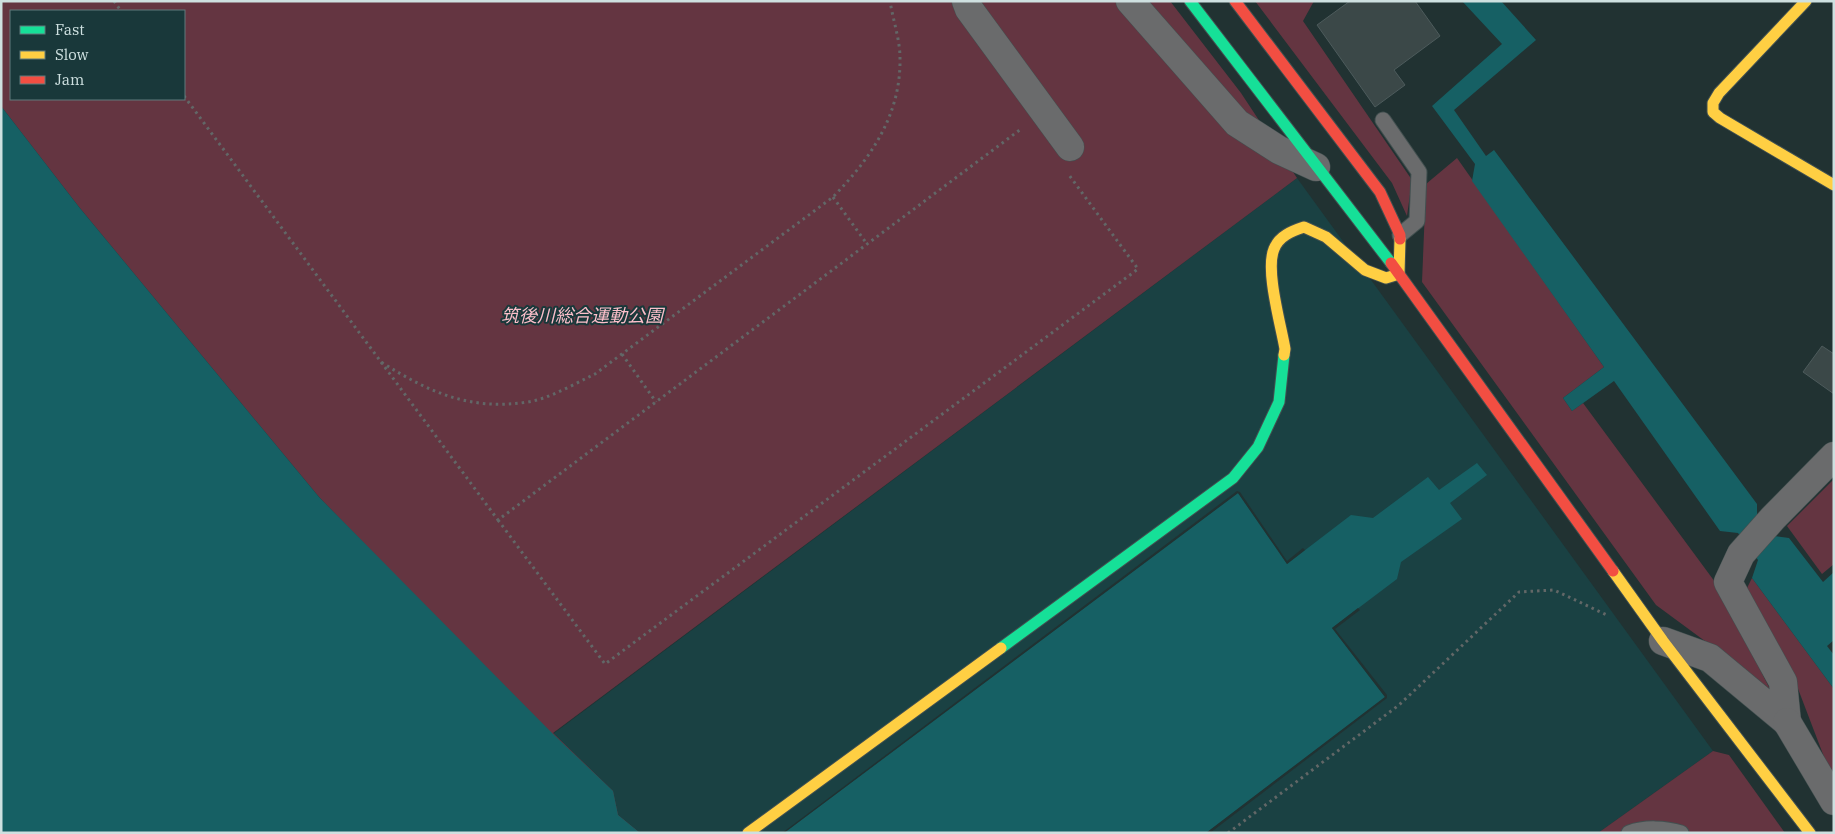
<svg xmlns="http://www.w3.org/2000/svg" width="1835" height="834" viewBox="0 0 1835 834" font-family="'IBM Plex Serif','Noto Sans JP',serif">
  <rect width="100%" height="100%" fill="#213232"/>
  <polygon fill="#1a4143" points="1297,178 1713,751 1598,833 560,833 553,734"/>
  <g fill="#643541" fill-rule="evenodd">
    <path d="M1 1H1170L1241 93 1297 178 553 733 613 791 618 815 640 833H612L380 595 297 528 37 243 1 193V154L62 234 307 519 408 589 319 497 79 207 1 106ZM11 11H184V99H11Z"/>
    <polygon points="1255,1 1314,1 1303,21 1412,180 1407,216 1392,183"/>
    <polygon points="1457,158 1604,367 1563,398 1572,411 1583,403 1715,582 1770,689 1656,605 1422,282 1426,184"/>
    <polygon points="1834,479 1834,564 1822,574 1787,526"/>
    <polygon points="1752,578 1834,689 1834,783 1792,673 1744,594"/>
    <polygon points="1713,751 1729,755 1785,833 1598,833"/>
  </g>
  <g fill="#166064">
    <polygon points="1462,1 1501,1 1536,40 1454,110 1486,156 1494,150 1757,504 1757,517 1774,536 1789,538 1823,582 1834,572 1834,640 1827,646 1834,655 1834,689 1752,578 1758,560 1738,533 1720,531 1614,381 1572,411 1563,398 1604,367 1472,181 1475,164 1432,106 1502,44"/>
    <polygon points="1,106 79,207 319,497 553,734 613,791 618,815 640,833 1,833"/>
    <polygon points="1477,463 1487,475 1450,503 1462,519 1401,562 1397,579 1332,628 1385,697 1206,833 784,833 1238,493 1287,564 1351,515 1373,518 1428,477 1439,490"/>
  </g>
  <g fill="#213232">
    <polygon points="1237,491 1240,492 1287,561 1303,548 1305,550 1287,564 1238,493 784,833 782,833"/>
    <polygon points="1358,608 1360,610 1335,629 1387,695 1387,698 1210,833 1206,833 1385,697 1332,628"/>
  </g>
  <g fill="#3b4848" stroke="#4d5b5c">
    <polygon points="1350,1 1415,1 1440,36 1394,70 1405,85 1375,107 1317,25"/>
    <polygon points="1822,346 1834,354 1834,394 1803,372"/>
  </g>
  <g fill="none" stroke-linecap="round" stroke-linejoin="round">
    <g stroke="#425050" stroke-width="17">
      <g id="lane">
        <polyline points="1383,120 1419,172 1417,221 1400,235"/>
        <path d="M1629 833C1645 827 1665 828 1681 833"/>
      </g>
    </g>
    <g stroke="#425050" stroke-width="29">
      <g id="street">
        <polyline points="966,1 969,9 1070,147"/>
        <polyline points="1130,1 1237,123 1279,150 1316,167"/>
        <polyline points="1663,641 1710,658 1787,722 1783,682 1728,582 1741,554 1773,518 1834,456"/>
        <polyline points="1787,722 1834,801"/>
      </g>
    </g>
    <g stroke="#425050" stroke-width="13">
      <g id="fast">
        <polyline points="1190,1 1391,263"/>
        <polyline points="1001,648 1233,478 1258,447 1279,402 1284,355"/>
      </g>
    </g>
    <g stroke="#425050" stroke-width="13">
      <g id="slow">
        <polyline points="1806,1 1719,93 1713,103 1713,112 1720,118 1834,185"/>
        <path d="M1284 355 1285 349C1281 325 1265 270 1274 249 1279 236 1292 231 1304 227L1326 237 1365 270 1386 278 1399 274 1400 239"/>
        <polyline points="1613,571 1663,641 1810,833"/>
        <polyline points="748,833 1001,648"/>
      </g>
    </g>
    <g stroke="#425050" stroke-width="13">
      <g id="jam">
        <polyline points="1235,1 1380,192 1400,235 1400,239"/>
        <polyline points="1391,263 1613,571"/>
      </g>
    </g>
    <g stroke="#626767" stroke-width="3" stroke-dasharray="2.5 4" stroke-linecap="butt">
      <polyline points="114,1 121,11"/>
      <path d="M184 96 381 362C429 392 469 411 528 402 551 398 574 384 595 374L833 197C871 158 901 115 900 58 900 40 893 20 890 1"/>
      <polyline points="833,197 867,244"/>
      <polyline points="622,354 656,402"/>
      <polyline points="381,362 498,520 1021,129"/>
      <polyline points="498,520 605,664 1138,269 1069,175"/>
      <polyline points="1228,833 1399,705 1519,592 1554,590 1609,616"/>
    </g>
    <use href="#lane" stroke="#6a6b6c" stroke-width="15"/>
    <use href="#street" stroke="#6a6b6c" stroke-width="28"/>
    <use href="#fast" stroke="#16e098" stroke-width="11"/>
    <use href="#slow" stroke="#ffcf43" stroke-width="11"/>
    <use href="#jam" stroke="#f24e42" stroke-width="11"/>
  </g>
  <g text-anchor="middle" stroke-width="4" stroke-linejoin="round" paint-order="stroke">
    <g font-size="18" font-style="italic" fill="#fcbfca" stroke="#19383a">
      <text x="582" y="322">筑後川総合運動公園</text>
    </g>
  </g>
  <rect width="1835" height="834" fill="none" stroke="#cee0e0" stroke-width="5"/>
  <rect x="10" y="10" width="175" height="90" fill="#19383a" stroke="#617b7c"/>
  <rect x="20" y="26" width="25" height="8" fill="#16e098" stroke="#617b7c"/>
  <text x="55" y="35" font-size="15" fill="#cee0e0">Fast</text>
  <rect x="20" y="51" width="25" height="8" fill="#ffcf43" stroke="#617b7c"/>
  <text x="55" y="60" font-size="15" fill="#cee0e0">Slow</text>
  <rect x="20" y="76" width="25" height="8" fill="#f24e42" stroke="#617b7c"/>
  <text x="55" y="85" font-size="15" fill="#cee0e0">Jam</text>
</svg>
